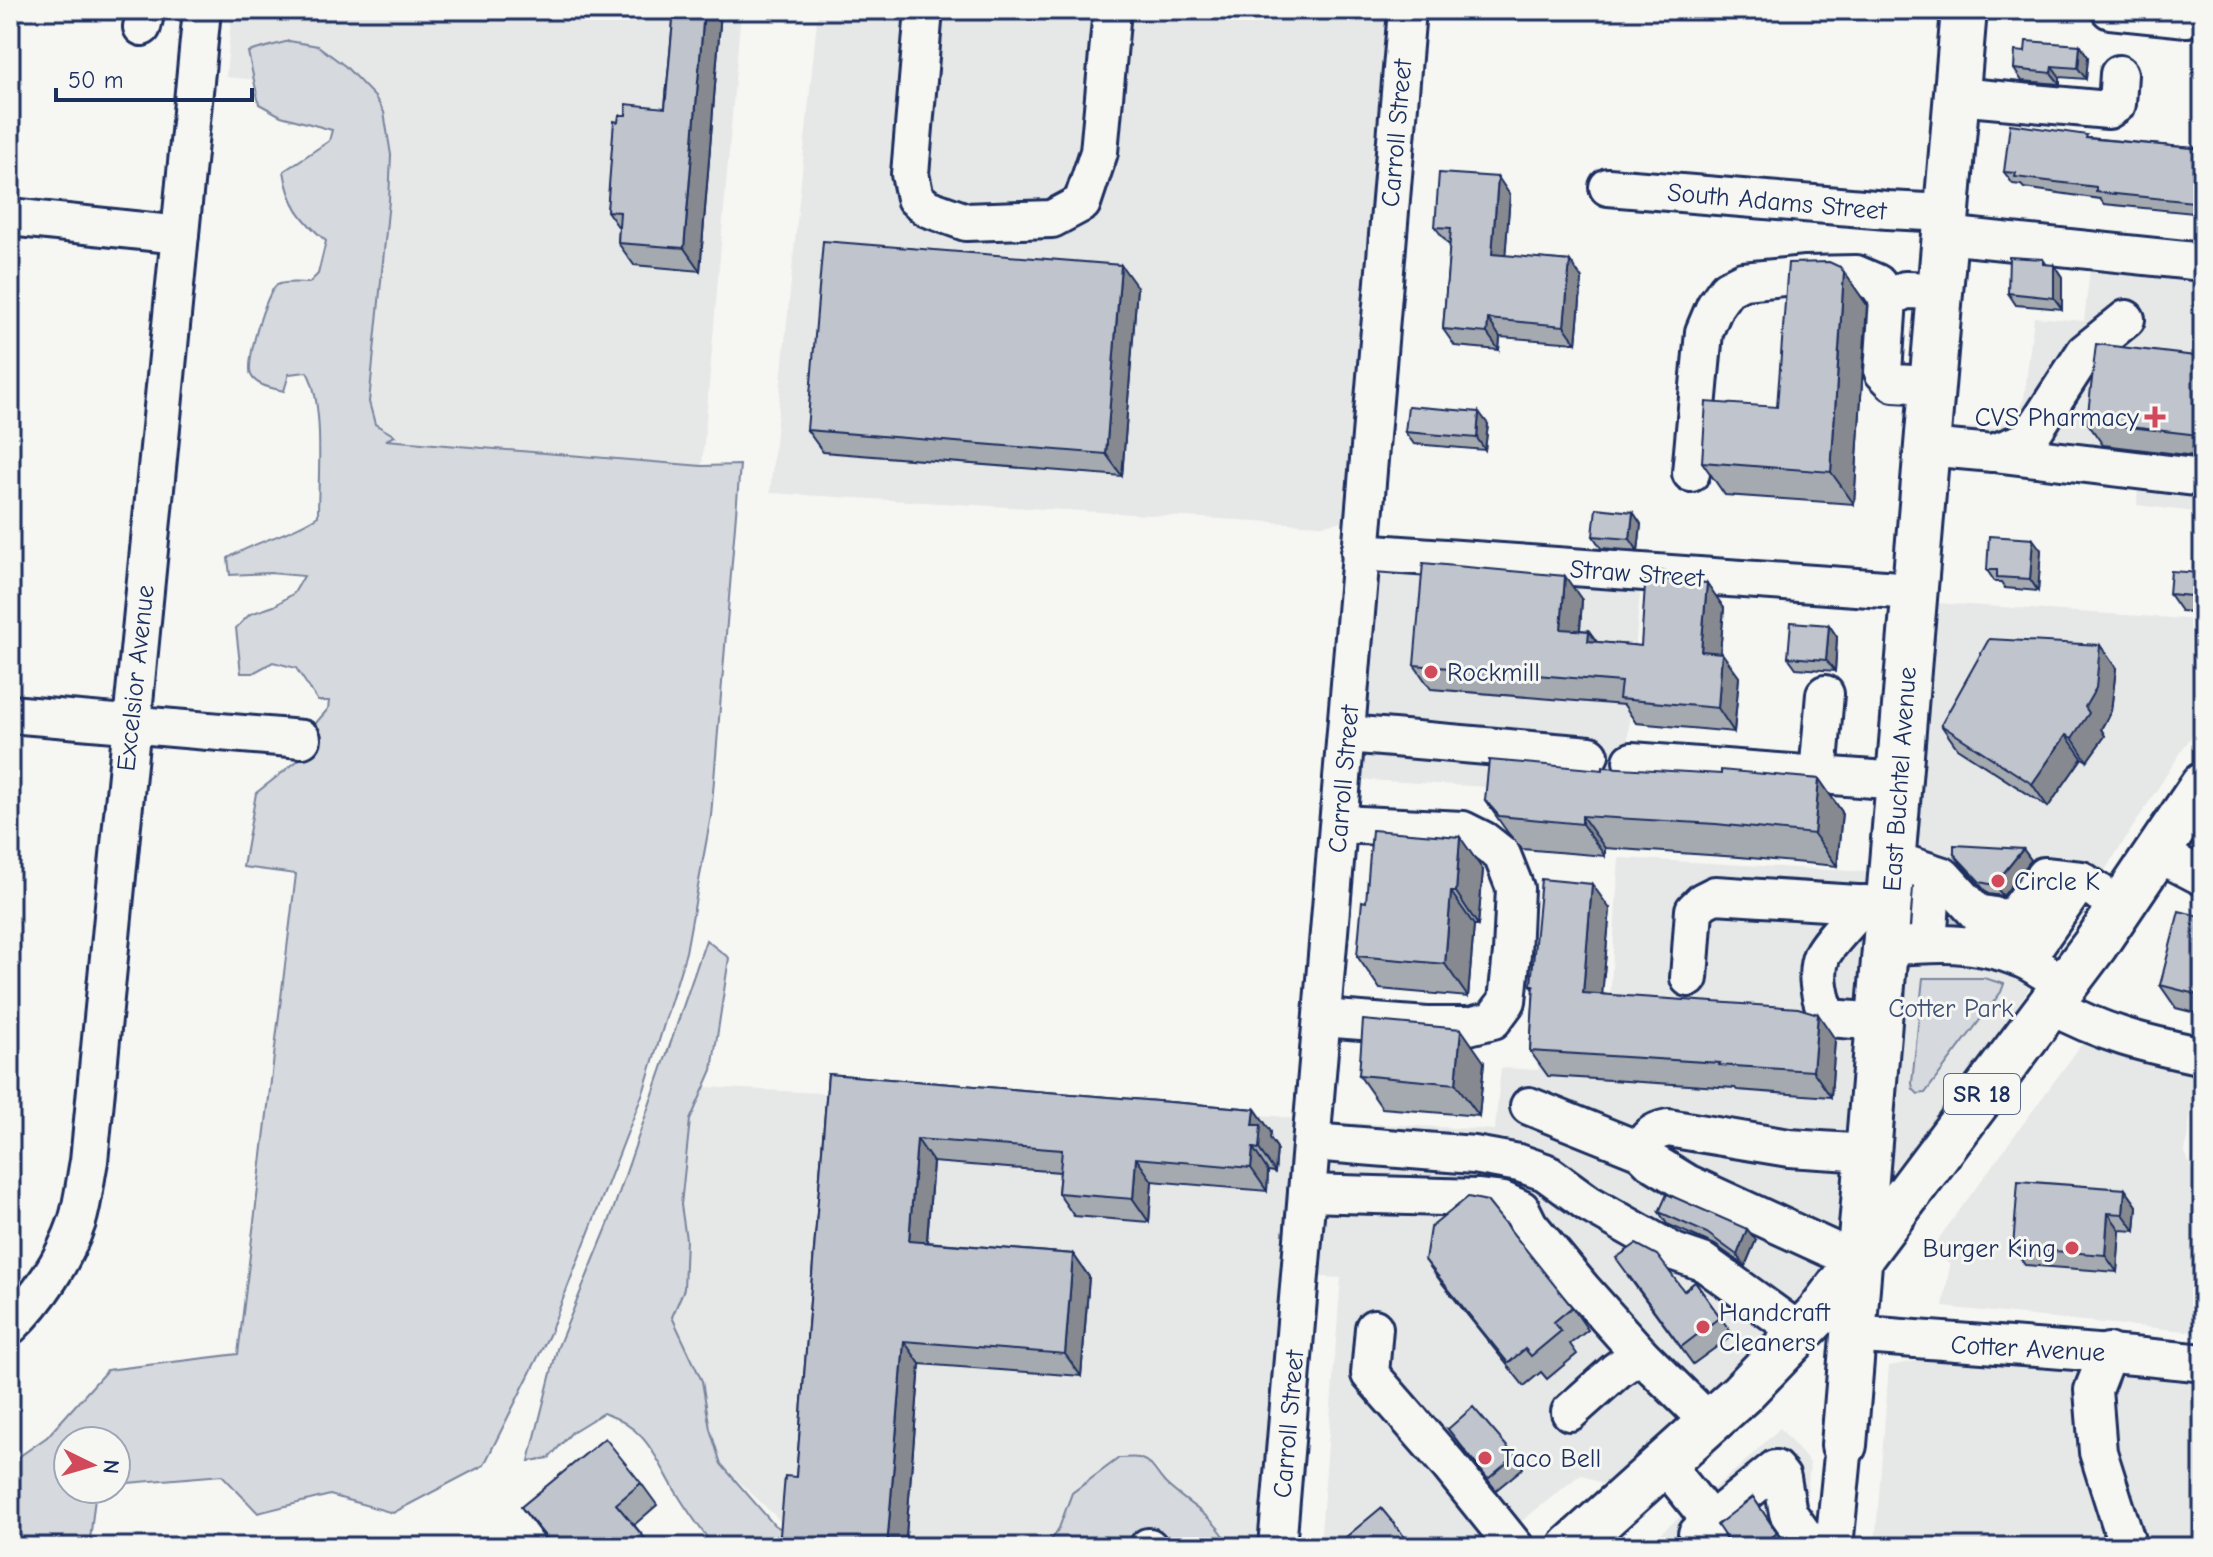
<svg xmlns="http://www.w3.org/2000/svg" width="2213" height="1557" viewBox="0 0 2213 1557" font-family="'Comic Neue',sans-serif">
  <rect width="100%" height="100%" fill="#f6f6f2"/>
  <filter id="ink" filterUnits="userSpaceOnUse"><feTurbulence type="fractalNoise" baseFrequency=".0125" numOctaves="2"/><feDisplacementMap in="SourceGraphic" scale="16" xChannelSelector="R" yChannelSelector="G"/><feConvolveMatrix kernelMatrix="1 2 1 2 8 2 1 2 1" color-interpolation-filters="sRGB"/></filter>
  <g filter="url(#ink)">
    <g fill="#e6e7e7">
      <polygon points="232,10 741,10 702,466 354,442 332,87 226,77"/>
      <polygon points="818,10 1407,10 1363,518 1322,525 770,493"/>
      <polygon points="2090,270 2203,281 2203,513 2137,505 2138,486 1961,466 1965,428 1994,427 2016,413 2024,399 2034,317 2084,321"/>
      <polygon points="1373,562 1641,580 1623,795 1350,779"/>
      <polygon points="1920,602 2203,620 2203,718 1869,1237"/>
      <polygon points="1619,858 1886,873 1853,1252 1619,1492 1581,1474 1489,1547 1320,1547 1341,1278 1303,1276 1317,1121 1495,1130 1501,1068 1538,1070 1541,1013 1609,1016"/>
      <polygon points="2084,1041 2197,1066 2185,1152 2203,1199 2203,1271 2196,1332 1943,1307 1950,1264 1931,1249"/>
      <polygon points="704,1087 1275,1116 1300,1120 1258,1547 1230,1547 1226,1537 1211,1519 1164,1482 1157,1468 1138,1458 1120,1458 1072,1493 1059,1528 1047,1547 797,1547 797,1537 721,1464 672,1317 684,1289 686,1239 681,1205 690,1120"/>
      <polygon points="1931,1358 2203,1380 2203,1547 1875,1547 1889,1366"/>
      <polygon points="1780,1428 1810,1463 1802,1547 1644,1547 1739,1467"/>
    </g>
    <g fill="#d6d9dd" stroke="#78849e" stroke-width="2">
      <path d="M289 41 318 46 345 66 375 97 384 112 391 155 389 201 369 402 375 424 395 436 386 440 702 466 740 465 711 816 686 952 644 1090 549 1335 484 1465 393 1513 330 1495 258 1513 222 1475 116 1484V1441H68V1489H96L90 1540 69 1547H10V1463L47 1437 107 1370 238 1354 296 874 243 867 256 793 301 758 302 739 328 709 329 701H318L296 668 273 662 253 673H241L236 628 250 614 274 606 294 593 304 576 270 573 230 575 228 558C258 540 290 535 318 516 318 479 325 403 307 372L289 374 284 391C272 388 256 386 251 375 245 363 266 291 277 285 285 281 300 283 309 283L318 274 326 241C301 219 289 204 284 171L329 141 332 130 281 116 259 104 248 52Z"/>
      <path d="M706 940 729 958 712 1070 690 1120 681 1205 686 1239 684 1289 672 1317 702 1381 710 1429 721 1464 774 1525 797 1537V1547H714C703 1532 691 1516 681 1500 656 1462 651 1429 603 1413L572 1432 549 1458 529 1461 557 1349 608 1225Z"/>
      <polygon points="1923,978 1984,978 2004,984 2001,992 1925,1093 1918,1094 1913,1089 1912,1083"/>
      <path d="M1119 1458C1125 1458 1133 1457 1139 1458 1154 1463 1156 1474 1166 1484 1188 1505 1217 1517 1230 1547H1166L1151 1528 1130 1547H1047L1059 1528 1072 1493Z"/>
    </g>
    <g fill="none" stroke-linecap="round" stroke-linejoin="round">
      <polyline stroke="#caced4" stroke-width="36" stroke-dasharray="36 18" stroke-linecap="butt" points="1955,935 1957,901"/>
      <g stroke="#1b2f5e" stroke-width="42">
        <g id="minor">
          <polyline points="924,10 910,174 915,198 927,208 966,222 1052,219 1082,203 1099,152 1112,10"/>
          <polyline points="2110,10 2187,18"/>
          <polyline points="142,27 146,10"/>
          <polyline points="1957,96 2108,110 2117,104 2119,74"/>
          <polyline points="1608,187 1887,210 1947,213"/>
          <polyline points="10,217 180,235"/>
          <polyline points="1945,235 2203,262"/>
          <polyline points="1931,385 1894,383 1883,372 1888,299 1905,290 1940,291"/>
          <polyline points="1926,447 1993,453 2028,440 2085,352 2126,319"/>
          <polyline points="1994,453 2203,478"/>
          <polyline points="1691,473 1704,332 1715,306 1727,289 1743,281 1805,275 1856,274 1877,283 1888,299"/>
          <polyline points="1360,552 1913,591"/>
          <polyline points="10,714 302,739"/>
          <polyline points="1347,734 1590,755"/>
          <polyline points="1632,761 1900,781"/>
          <polyline points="1818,775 1825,694"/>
          <polyline points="2157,853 2203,877"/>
          <polyline points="1893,860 1943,876 1977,913 2011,919"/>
          <path d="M1864 904C1854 917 1828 942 1822 955 1814 973 1820 1003 1830 1018L1879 1022"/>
          <polyline points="1928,944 1933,873"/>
          <path d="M1886 947C1935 943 1975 940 2022 959 2037 965 2051 977 2065 986"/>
          <polyline points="1990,948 2044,876 2081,880 2121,907"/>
          <polyline points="2025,960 2081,880"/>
          <polyline points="1689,978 1694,910 1703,901 1715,895 1889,906"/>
          <path d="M2050 1005C2102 1034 2146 1044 2203 1056"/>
          <polyline points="1322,1018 1427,1026 1469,1026 1493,1020 1507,1001 1512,953 1515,888 1502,855 1483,840 1463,830 1339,824"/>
          <polyline points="1529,1106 1641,1151"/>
          <polyline points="1312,1142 1474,1155 1519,1163 1545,1172 1589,1204 1674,1252 1703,1262 1800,1332"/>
          <polyline points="1307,1193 1477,1198 1503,1201 1521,1209 1529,1225 1582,1289 1640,1354 1710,1423"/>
          <path d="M1859 1262 1687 1183 1651 1161 1641 1151C1647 1136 1653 1131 1668 1128L1789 1148 1868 1153"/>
          <path d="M10 1326C39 1298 64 1260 77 1222 83 1203 85 1181 89 1161L202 10"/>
          <polyline points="1374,1328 1370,1374 1450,1466 1515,1547"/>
          <path d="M1853 1334C1970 1344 2087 1350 2203 1363"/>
          <polyline points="2108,1352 2093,1390 2098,1452 2128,1547"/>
          <polyline points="1570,1412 1617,1370 1640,1354"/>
          <polyline points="1665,1464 1711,1521 1697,1534 1708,1547"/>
          <polyline points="1711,1521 1775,1469 1782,1478 1788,1513 1808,1541"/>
          <polyline points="1148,1547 1149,1547"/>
          <polyline points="1277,1547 1407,10"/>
          <polyline points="1834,1547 1844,1445"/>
        </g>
      </g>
      <g stroke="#1b2f5e" stroke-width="50">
        <g id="major">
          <path d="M1844 1445C1884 967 1922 488 1964 10"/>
          <polyline points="1571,1547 1741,1394 1818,1314 2095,945 2203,785"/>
        </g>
      </g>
      <use href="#minor" stroke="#f6f6f2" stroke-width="36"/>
      <use href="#major" stroke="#f6f6f2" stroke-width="44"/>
    </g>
    <g fill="#a5a9b0" stroke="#1b2f5e" stroke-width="2">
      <polygon points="674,10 721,11 700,271 634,265 618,243 619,228 607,211 618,122 626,115 665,108"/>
      <polygon points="2080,45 2088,57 2086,79 2060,77 2060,84 2022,81 2014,69 2025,52"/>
      <polygon points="2089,138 2203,149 2203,214 2104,204 2100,199 2024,188 2021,185 2013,184 2004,172"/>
      <polygon points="1510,195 1505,256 1570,261 1582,279 1576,343 1500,337 1499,350 1455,346 1443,329 1450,244 1448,244 1435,227"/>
      <polygon points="2043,259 2047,265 2054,265 2062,277 2062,309 2016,305 2008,293"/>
      <polygon points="1840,267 1867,305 1854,504 1725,495 1702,462 1777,407"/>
      <polygon points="1137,287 1122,476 823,452 807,430"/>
      <polygon points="2203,357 2203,457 2103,445 2087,422"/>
      <polygon points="1488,424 1485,450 1414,444 1405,432"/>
      <polygon points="1633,512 1641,524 1638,551 1601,548 1593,536"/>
      <polygon points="2041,550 2038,591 2005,588 2001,582 1995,582 1987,570"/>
      <polygon points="2203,567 2203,613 2181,611 2169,594 2201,573"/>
      <polygon points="1674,581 1724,608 1720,653 1739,677 1734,732 1636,723 1624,705 1431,689 1414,665 1582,600 1580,630 1589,631 1597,642 1641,646"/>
      <polygon points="1829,625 1837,637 1835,671 1796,668 1788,657"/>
      <polygon points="2116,668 2111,711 2101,729 2105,736 2087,761 2082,758 2048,807 1957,748 1941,725"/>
      <polygon points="1603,770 1819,779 1842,812 1837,866 1739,857 1605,848 1605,856 1522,849 1508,833 1485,800"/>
      <polygon points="2023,849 2031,860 2003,896 1988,894 1962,865 1954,854"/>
      <polygon points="1483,870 1478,925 1474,925 1468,997 1380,989 1357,956 1366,902"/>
      <polygon points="1610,909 1602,994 1835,1039 1831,1097 1737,1090 1735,1088 1548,1076 1530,1051 1534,990 1531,985"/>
      <polygon points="2203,917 2203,1015 2176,1008 2160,985"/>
      <polygon points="1484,1062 1479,1116 1382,1108 1359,1075"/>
      <polygon points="828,1074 1255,1109 1271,1132 1270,1138 1277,1148 1275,1172 1268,1171 1267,1191 1152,1181 1149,1222 1074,1216 1058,1193 1060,1172 933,1162 927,1242 1073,1254 1089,1277 1081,1376 920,1364 905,1547 779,1547 796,1477"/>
      <polygon points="2125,1189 2137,1206 2135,1231 2120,1230 2117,1272 2025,1265 2013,1248"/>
      <polygon points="1659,1212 1756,1240 1745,1266 1715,1245 1667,1224"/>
      <polygon points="1425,1260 1572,1307 1588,1330 1570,1344 1577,1354 1547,1379 1541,1372 1524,1386 1441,1282"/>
      <polygon points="1628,1276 1684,1291 1695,1282 1733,1335 1693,1364"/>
      <polygon points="1448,1429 1515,1456 1523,1468 1496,1490"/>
      <polygon points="641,1483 657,1505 634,1525 652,1547 551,1547 521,1507"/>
      <polygon points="1753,1497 1785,1545 1782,1547 1732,1547"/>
      <polygon points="1404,1536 1411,1547 1343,1547"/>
    </g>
    <g fill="#868990" stroke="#1b2f5e" stroke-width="2">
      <polygon points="704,10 721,11 700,271 684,248"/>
      <polygon points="2080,45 2088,57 2086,79 2078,68"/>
      <polygon points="2052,66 2060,77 2060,84 2051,73"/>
      <polygon points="1498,177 1510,195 1504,272 1492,254"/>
      <polygon points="1570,261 1582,279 1576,343 1564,326"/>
      <polygon points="1121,265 1137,287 1122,476 1106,454"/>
      <polygon points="2054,265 2062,277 2062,309 2054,298"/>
      <polygon points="1844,272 1867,305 1854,504 1831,472"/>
      <polygon points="1488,319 1500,337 1499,350 1487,333"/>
      <polygon points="1479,412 1488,424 1485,450 1477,438"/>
      <polygon points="1633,512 1641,524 1638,551 1630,539"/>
      <polygon points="2033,539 2041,550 2038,591 2030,579"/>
      <polygon points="1565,576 1582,600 1578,653 1561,629"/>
      <polygon points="1707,583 1724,608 1718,675 1701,651"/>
      <polygon points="1829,625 1837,637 1835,671 1826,660"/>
      <polygon points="1589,631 1606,655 1588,641"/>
      <polygon points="2100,645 2116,668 2111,711 2101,729 2105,736 2087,761 2072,738 2085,707"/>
      <polygon points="1722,653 1739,677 1734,732 1718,708"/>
      <polygon points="2066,735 2082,758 2048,807 2032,784"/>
      <polygon points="1819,779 1842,812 1837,866 1814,834"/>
      <polygon points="1582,816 1605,848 1605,856 1582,824"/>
      <polygon points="1460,837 1483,870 1478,925 1456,892"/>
      <polygon points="2023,849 2031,860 2003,896 1994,885"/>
      <polygon points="1592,884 1610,909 1600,1018 1583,993"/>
      <polygon points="1451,892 1474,925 1468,997 1445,964"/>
      <polygon points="1818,1014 1835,1039 1831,1097 1813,1071"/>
      <polygon points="1461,1029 1484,1062 1479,1116 1456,1084"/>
      <polygon points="1255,1109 1271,1132 1270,1138 1277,1148 1275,1172 1259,1149 1253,1125"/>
      <polygon points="917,1139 933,1162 925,1264 909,1241"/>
      <polygon points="1253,1148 1268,1171 1267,1191 1251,1168"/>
      <polygon points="1136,1158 1152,1181 1149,1222 1133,1199"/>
      <polygon points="2125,1189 2137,1206 2135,1231 2123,1214"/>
      <polygon points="2108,1213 2120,1230 2117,1272 2105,1255"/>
      <polygon points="1747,1229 1756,1240 1745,1266 1737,1255"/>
      <polygon points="1073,1254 1089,1277 1081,1376 1065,1354"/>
      <polygon points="904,1341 920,1364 905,1547 887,1547"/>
    </g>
    <g fill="#c0c4cd" stroke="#1b2f5e" stroke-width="2">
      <polygon points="674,10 704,10 684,248 618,243 620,212 607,211 614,121 618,122 619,115 626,115 626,104 665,108"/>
      <polygon points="2026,41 2080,45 2078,68 2052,66 2051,73 2014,69 2015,51 2025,52"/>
      <polygon points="2010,124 2087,135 2086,138 2203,149 2203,203 2096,192 2096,187 2015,177 2016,173 2004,172"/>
      <polygon points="1439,173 1498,177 1492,254 1570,261 1564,326 1488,319 1487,333 1443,329 1451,228 1435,227"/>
      <polygon points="823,241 1121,265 1106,454 807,430"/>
      <polygon points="2009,257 2043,259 2043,264 2054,265 2054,298 2008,293"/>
      <polygon points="1829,262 1840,267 1844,272 1831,472 1702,462 1706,402 1777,407 1788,263"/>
      <polygon points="2096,344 2203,357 2203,443 2200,439 2190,434 2087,422"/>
      <polygon points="1408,406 1479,412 1477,438 1405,432"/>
      <polygon points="1596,508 1633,512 1630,539 1593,536"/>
      <polygon points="1989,536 2033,539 2030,579 1997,577 1997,570 1987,570"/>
      <polygon points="1423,563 1565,576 1561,629 1589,631 1588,641 1641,646 1646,570 1668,572 1668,580 1707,583 1701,651 1722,653 1718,708 1619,699 1621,682 1414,665"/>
      <polygon points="2202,567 2203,567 2203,597 2169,594 2171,571 2201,573"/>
      <polygon points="1791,622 1829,625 1826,660 1788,657"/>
      <polygon points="1989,639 2100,645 2096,688 2085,707 2089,713 2072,738 2066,735 2032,784 1941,725"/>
      <polygon points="1489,760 1603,770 1603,767 1721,774 1721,770 1819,779 1814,834 1716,824 1582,816 1582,824 1499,816 1485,800"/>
      <polygon points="1372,830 1460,837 1456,892 1451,892 1445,964 1357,956 1362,901 1366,902"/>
      <polygon points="1954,845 2023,849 1994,885 1980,882 1954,854"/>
      <polygon points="1541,879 1592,884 1583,993 1798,1008 1818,1014 1813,1071 1719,1065 1720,1063 1530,1051 1534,985 1531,985"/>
      <polygon points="2179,911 2203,917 2203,996 2160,985"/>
      <polygon points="1363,1020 1461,1029 1456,1084 1359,1075"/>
      <polygon points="828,1074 1255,1109 1253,1125 1261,1125 1259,1149 1253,1148 1251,1168 1136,1158 1133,1199 1058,1193 1062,1150 917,1139 909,1241 1073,1254 1065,1354 904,1341 887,1547 779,1547 785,1476 796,1477"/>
      <polygon points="2018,1181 2125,1189 2123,1214 2108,1213 2105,1255 2013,1248"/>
      <polygon points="1667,1194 1747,1229 1737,1255 1707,1233 1659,1212"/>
      <polygon points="1468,1197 1487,1201 1572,1307 1554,1322 1561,1331 1531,1356 1525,1349 1508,1363 1425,1260 1430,1228"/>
      <polygon points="1636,1244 1657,1255 1684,1291 1695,1282 1720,1317 1681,1347 1616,1258"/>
      <polygon points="1473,1407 1515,1456 1488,1479 1448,1429"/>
      <polygon points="605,1438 641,1483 616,1504 652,1547 554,1547 521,1507"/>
      <polygon points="1753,1497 1777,1533 1759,1547 1732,1547 1717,1525"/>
      <polygon points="1381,1508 1404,1536 1390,1547 1343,1547 1340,1542"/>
    </g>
  </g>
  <g fill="#d1495b" stroke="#f6f6f2" stroke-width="3">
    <path d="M2151 405h8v8h8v8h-8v8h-8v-8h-8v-8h8z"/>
    <circle cx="1431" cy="672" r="8"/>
    <circle cx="1998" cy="881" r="8"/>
    <circle cx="2072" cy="1248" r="8"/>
    <circle cx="1703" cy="1327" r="8"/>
    <circle cx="1485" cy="1458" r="8"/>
  </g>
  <g text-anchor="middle" stroke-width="6" stroke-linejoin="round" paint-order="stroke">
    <rect fill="#f6f6f2" stroke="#5d6b8a" stroke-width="2" x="1944" y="1074" width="76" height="40" rx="6"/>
    <g font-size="24" font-weight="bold" fill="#1b2f5e">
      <text x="1982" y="1102">SR 18</text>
    </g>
    <g font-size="26" fill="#1b2f5e" stroke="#f6f6f2">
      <text transform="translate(1396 133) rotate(-85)" y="9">Carroll Street</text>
      <text transform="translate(1777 201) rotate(5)" y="9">South Adams Street</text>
      <text transform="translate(1637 573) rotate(4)" y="9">Straw Street</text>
      <text transform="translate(135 678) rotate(-84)" y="9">Excelsior Avenue</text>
      <text transform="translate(1343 779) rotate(-85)" y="9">Carroll Street</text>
      <text transform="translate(1899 779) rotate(-86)" y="9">East Buchtel Avenue</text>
      <text transform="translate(2028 1348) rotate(3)" y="9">Cotter Avenue</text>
      <text transform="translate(1288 1424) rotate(-85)" y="9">Carroll Street</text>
    </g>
    <g font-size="26" fill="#1b2f5e" stroke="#f6f6f2" text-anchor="start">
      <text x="2139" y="426" text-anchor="end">CVS Pharmacy</text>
      <text x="1447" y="681">Rockmill</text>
      <text x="2014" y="890">Circle K</text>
      <text x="2056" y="1257" text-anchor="end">Burger King</text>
      <text x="1719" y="1321">Handcraft<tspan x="1719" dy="30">Cleaners</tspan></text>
      <text x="1501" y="1467">Taco Bell</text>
    </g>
    <g font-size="26" fill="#405177" stroke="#f6f6f2">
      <text x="1951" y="1017">Cotter Park</text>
    </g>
  </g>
  <rect width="2213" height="1557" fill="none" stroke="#f6f6f2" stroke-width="40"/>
  <rect x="20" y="20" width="2173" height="1517" fill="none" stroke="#1b2f5e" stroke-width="3" filter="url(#ink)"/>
  <g transform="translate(92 1465) rotate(95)"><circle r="38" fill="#f6f6f2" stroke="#9ea6b7" stroke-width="2"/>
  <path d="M0-6L14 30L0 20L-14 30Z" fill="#d1495b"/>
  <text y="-12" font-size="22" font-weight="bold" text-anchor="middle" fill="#1b2f5e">N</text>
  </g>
  <path d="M56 88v12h196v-12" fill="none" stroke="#1b2f5e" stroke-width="4"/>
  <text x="68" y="88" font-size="24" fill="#1b2f5e" stroke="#f6f6f2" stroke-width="6" paint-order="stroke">50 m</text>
</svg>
